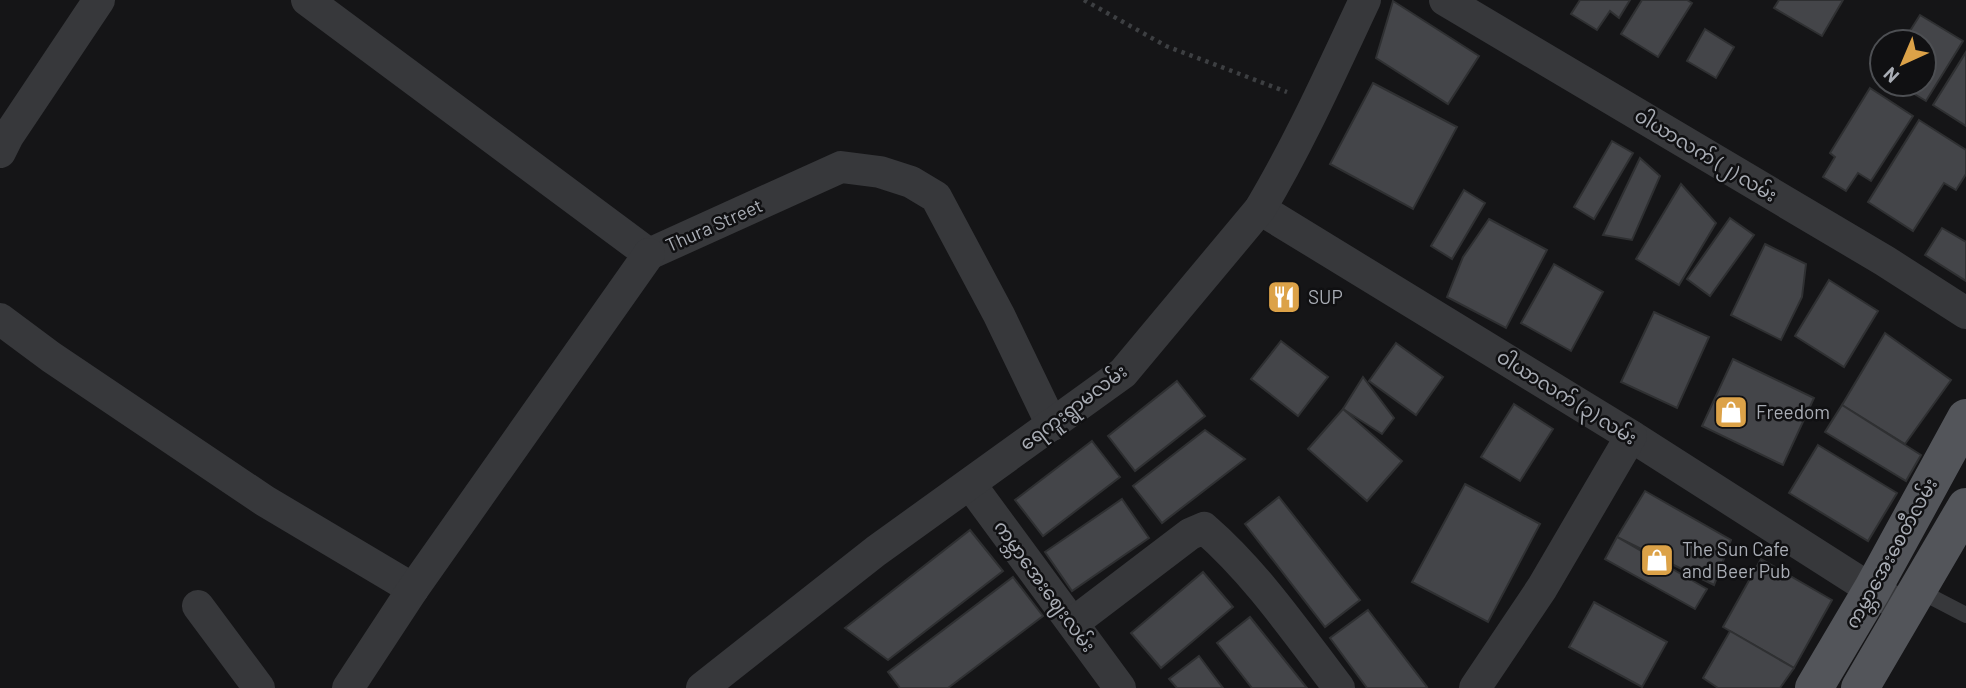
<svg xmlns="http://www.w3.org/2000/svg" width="1966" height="688" viewBox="0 0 1966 688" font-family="Barlow,'Noto Sans Myanmar',sans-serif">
  <rect width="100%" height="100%" fill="#151517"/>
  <g fill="#444549" stroke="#2f3032" stroke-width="2">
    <polygon points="1580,0 1630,0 1619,18 1610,11 1597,30 1571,14"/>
    <polygon points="1642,0 1687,0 1692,3 1658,57 1621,34"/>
    <polygon points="1779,0 1843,0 1822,36 1774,8"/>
    <polygon points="1393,1 1479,56 1448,104 1376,58"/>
    <polygon points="1920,15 1963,41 1926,101 1898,84 1924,84 1924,42 1903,42"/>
    <polygon points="1705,29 1734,47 1716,78 1687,61"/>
    <polygon points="1966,52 1966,126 1933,105"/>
    <polygon points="1373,83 1457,127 1413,209 1330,164"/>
    <polygon points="1870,88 1913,116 1871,181 1858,173 1846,191 1823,177 1835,157 1830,153"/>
    <polygon points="1919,120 1966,150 1966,174 1956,190 1944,183 1913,231 1868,202"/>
    <polygon points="1612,141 1633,153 1594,219 1574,207"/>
    <polygon points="1640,158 1660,176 1632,240 1603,235"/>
    <polygon points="1681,184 1716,223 1679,285 1636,259"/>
    <polygon points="1464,190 1485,203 1452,259 1431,246"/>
    <polygon points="1730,218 1754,235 1710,296 1687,279"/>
    <polygon points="1489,219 1547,250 1506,328 1447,297 1463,257"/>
    <polygon points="1942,228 1966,242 1966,281 1925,255"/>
    <polygon points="1765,244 1806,264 1802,297 1781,340 1731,315"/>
    <polygon points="1554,264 1603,292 1571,351 1521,323"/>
    <polygon points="1829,280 1878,311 1844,367 1795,336"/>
    <polygon points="1654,312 1709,337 1677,408 1621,382"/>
    <polygon points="1885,333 1951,380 1905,444 1842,405"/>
    <polygon points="1281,341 1328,377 1298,416 1251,379"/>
    <polygon points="1396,343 1443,377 1416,415 1369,381"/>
    <polygon points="1733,359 1814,398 1783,465 1702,426"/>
    <polygon points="1363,377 1394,418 1382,434 1343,409"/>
    <polygon points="1177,381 1205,416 1135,471 1108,436"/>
    <polygon points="1514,404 1553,429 1520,481 1481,457"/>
    <polygon points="1842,405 1921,455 1906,481 1825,432"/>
    <polygon points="1343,409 1402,461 1367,501 1308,449"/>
    <polygon points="1205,430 1245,459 1162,523 1133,486"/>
    <polygon points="1092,441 1120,477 1043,536 1015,500"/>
    <polygon points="1818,445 1897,493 1868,541 1789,493"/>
    <polygon points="1465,484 1540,524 1488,622 1412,582"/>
    <polygon points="1645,491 1731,540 1714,585 1617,537"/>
    <polygon points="1279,497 1360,600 1325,627 1245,524"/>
    <polygon points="1122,499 1149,538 1072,591 1045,552"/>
    <polygon points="970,530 1003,571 888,660 845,628"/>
    <polygon points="1617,537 1707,589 1695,609 1605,559"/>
    <polygon points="1761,559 1832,600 1794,668 1723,627"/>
    <polygon points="1203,572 1233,607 1161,668 1131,633"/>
    <polygon points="1013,577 1043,616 948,688 900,688 888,672"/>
    <polygon points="1594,602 1667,642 1642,687 1569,647"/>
    <polygon points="1368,610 1427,687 1425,688 1367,688 1330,638"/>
    <polygon points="1250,617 1307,688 1252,688 1217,643"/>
    <polygon points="1730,631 1794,668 1780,688 1718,688 1703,678"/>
    <polygon points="1199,656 1223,688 1177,688 1169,679"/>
  </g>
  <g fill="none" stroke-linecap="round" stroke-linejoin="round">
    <polyline stroke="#3d3f42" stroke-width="4.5" stroke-dasharray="3.5 5" stroke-linecap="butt" points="1084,0 1166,46 1287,92"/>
    <polyline stroke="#37383b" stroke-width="16" points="1918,590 1966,615"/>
    <g stroke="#37383b" stroke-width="32">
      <polyline points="307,0 649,254"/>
      <polyline points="1445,0 1885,261 1966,313"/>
      <polyline points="0,152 8,136 99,0"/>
      <polyline points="1260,209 1631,436 1872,590 1892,601"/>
      <polyline points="649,254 841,167 880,172 911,182 936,197 999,315 1052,425"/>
      <polyline points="0,319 51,357 265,501 413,589"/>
      <polyline points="970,484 1120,688"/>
      <polyline points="198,606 259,688"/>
      <path d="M1073 623 1190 534 1204 528C1256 573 1297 633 1339 688"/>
      <polyline points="348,688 413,589 649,254"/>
      <path d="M702 688 876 551 1123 373 1260 209C1300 142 1332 70 1365 0"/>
      <polyline points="1475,688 1542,588 1631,436"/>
    </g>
    <g stroke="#53555a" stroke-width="38">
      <polyline points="1814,688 1872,590 1966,418"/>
      <polyline points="1860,688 1966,507"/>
    </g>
  </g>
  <defs>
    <g id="restaurant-square" transform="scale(1.75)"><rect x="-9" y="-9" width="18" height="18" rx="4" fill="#dca248" stroke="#101012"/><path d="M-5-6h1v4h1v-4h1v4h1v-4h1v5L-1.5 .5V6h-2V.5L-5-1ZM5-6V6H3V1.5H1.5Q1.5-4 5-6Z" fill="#fff"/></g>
    <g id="shop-square" transform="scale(1.75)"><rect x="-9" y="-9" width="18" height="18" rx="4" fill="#dca248" stroke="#101012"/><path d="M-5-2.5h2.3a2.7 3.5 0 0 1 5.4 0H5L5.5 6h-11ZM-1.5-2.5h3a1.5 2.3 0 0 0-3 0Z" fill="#fff"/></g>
  </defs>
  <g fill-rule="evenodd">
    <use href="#restaurant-square" x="1284" y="297"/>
    <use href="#shop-square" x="1731" y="412"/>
    <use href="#shop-square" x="1657" y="560"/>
  </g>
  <g text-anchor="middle" stroke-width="5" stroke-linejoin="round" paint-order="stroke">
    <g font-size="19" fill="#a9adb5" stroke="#101012">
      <text transform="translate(1706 155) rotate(31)" y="7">ဝါယာလက် (၂) လမ်း</text>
      <text transform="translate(714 225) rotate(-24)" y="7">Thura Street</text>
      <text transform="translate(1567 397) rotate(32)" y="7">ဝါယာလက် (၃) လမ်း</text>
      <text transform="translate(1073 407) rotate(-37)" y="7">ရေကူးရွာမလမ်း</text>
      <text transform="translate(1891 553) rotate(-61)" y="7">ကမ္ဘာအေးစေတီလမ်း</text>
      <text transform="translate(1045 586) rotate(54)" y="7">ကမ္ဘာအေးဈေးလမ်း</text>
    </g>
    <g font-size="19" fill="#a9adb5" stroke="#101012" text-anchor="start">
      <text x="1308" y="304">SUP</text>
      <text x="1756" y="419">Freedom</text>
      <text x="1682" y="556">The Sun Cafe<tspan x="1682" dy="22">and Beer Pub</tspan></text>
    </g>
  </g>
  <g transform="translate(1903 63) rotate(224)"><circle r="33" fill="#101012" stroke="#4d4f53" stroke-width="2"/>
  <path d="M0-5L12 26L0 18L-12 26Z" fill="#dca248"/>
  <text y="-10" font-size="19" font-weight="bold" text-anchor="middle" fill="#a9adb5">N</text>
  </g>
</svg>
